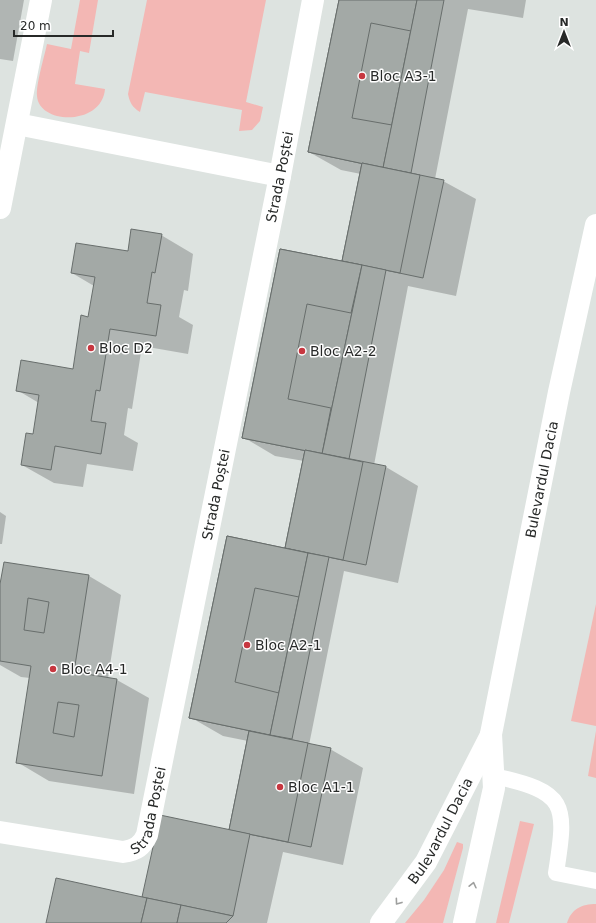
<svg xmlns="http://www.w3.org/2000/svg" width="596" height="923" viewBox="0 0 596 923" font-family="'DejaVu Sans',sans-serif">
  <rect width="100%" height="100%" fill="#dde3e0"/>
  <g fill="#f3b7b4">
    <path d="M80 0H98L89 53 80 51 75 84 105 89C102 126 39 125 37 96 36 84 44 58 47 44L71 49Z"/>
    <path d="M147 0H266L246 102 263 107 260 121 252 130 239 131 242 110 145 92 140 112C132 107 130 103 128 94Z"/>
    <polygon points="596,604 596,726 571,721"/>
    <polygon points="596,731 596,778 588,776"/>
    <polygon points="520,821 534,824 509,923 496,923"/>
    <polygon points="457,842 463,844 463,848 443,923 405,923 424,900 444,870"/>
    <path d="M596 904V923H567C571 909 582 904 596 904Z"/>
  </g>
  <g fill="#0003">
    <polygon points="0,0 24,0 13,61 0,59"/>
    <polygon points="340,0 526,0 523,18 468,9 435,179 443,181 476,199 456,296 408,286 374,465 386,467 418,486 398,583 344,571 309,745 330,749 363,768 343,865 283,852 267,923 47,923 143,898 230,831 248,741 223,736 190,717 285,549 304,461 275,456 243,437 343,263 361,174 341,170 309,152"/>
    <polygon points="161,235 193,254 188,291 184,290 179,317 193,325 188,354 142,346 132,409 128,408 124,435 138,443 133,471 87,464 83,487 54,483 22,465 34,435 39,403 17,390 73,370 89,318 94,286 72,273 128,253"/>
    <polygon points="0,512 6,516 2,544 0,544"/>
    <polygon points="4,563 89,576 121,595 108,678 117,680 149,698 134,794 49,781 17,762 30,678 21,677 0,665 0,591"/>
  </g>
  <g fill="#a3a9a6" stroke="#686e6c">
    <polygon points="339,0 417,0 383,168 308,152"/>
    <polygon points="339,0 417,0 411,31 371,23 352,118 392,125 383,168 308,152"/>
    <polygon points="417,0 444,0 411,173 383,168"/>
    <polygon points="362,163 444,180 423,278 342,261"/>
    <polygon points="362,163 420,175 400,273 342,261"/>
    <polygon points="131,229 162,234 155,273 152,272 147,303 161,305 156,336 110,329 100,391 96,390 91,421 106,423 101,454 55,446 51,470 21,465 26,433 33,434 39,395 16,391 21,360 73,369 81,315 88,317 95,277 71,273 76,243 128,251"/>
    <polygon points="280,249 362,265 322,454 242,438"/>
    <polygon points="280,249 362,265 351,313 307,304 288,399 331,408 322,454 242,438"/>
    <polygon points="362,265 386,270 349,459 322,454"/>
    <polygon points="305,450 386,466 366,565 285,548"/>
    <polygon points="305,450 363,462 343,560 285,548"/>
    <polygon points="227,536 308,553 270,735 189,718"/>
    <polygon points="227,536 308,553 299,597 255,588 235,682 279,693 270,735 189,718"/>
    <polygon points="308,553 329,557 292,739 270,735"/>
    <polygon points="4,562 89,575 74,672 117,679 102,776 16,763 31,666 0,661 0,584"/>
    <polygon points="28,598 49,602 44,633 24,630"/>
    <polygon points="58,702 79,705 74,737 53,733"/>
    <polygon points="249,731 331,748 311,847 229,830"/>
    <polygon points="249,731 308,743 288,842 229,830"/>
    <polygon points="160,815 250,834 233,916 142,897"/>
    <polygon points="56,878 147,898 141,923 46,923"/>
    <polygon points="147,898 181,905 177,923 141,923"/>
    <polygon points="181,905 233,916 226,923 177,923"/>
  </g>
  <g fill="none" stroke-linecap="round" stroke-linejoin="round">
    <path stroke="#fff" stroke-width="16" d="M494 776C567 792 567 803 556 873L596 881"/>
    <g stroke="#fff" stroke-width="22">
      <polyline points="17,124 280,176"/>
      <polyline points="0,208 41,0"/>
      <path id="s1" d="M0 832 123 852C136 850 142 846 147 835L280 176 313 0"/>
    </g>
    <g stroke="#fff" stroke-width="22">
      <path id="s2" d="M381 923 426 862 491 735"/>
      <path id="s3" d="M464 923 494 788 491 734 559 392 596 225"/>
    </g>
  </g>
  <defs><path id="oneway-chevron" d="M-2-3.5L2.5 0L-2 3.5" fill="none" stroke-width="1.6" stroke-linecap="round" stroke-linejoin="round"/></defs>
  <g stroke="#9e9f9e">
    <use href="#oneway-chevron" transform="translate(473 885) rotate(-77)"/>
    <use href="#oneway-chevron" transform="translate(398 902) rotate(126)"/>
  </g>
  <g fill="#c73740" stroke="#fff" stroke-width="1.5">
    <circle cx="362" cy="76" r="4"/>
    <circle cx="91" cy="348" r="4"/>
    <circle cx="302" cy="351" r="4"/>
    <circle cx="247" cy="645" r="4"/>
    <circle cx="53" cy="669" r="4"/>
    <circle cx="280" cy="787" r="4"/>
  </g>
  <g text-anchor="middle" stroke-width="3" stroke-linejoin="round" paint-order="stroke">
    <g font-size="14" fill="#272928" stroke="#fff" text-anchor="start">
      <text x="370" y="81">Bloc A3-1</text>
      <text x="99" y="353">Bloc D2</text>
      <text x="310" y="356">Bloc A2-2</text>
      <text x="255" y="650">Bloc A2-1</text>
      <text x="61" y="674">Bloc A4-1</text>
      <text x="288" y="792">Bloc A1-1</text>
    </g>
    <g font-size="14" fill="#272928" stroke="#fff">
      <text dy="5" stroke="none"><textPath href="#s1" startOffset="827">Strada Poștei</textPath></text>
      <text dy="5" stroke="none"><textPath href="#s3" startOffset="452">Bulevardul Dacia</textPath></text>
      <text dy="5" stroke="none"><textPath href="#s1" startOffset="503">Strada Poștei</textPath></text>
      <text dy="5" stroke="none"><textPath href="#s1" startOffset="179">Strada Poștei</textPath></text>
      <text dy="5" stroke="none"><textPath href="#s2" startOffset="110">Bulevardul Dacia</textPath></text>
    </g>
  </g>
  <g transform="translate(564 32)" stroke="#ffffff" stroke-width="3" paint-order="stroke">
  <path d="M0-3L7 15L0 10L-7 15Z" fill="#272928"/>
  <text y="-6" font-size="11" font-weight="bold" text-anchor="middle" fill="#272928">N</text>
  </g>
  <path d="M14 30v6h99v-6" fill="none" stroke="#272928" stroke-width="2"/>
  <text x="20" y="30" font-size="12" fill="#272928" stroke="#ffffff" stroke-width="3" paint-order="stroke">20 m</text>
</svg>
